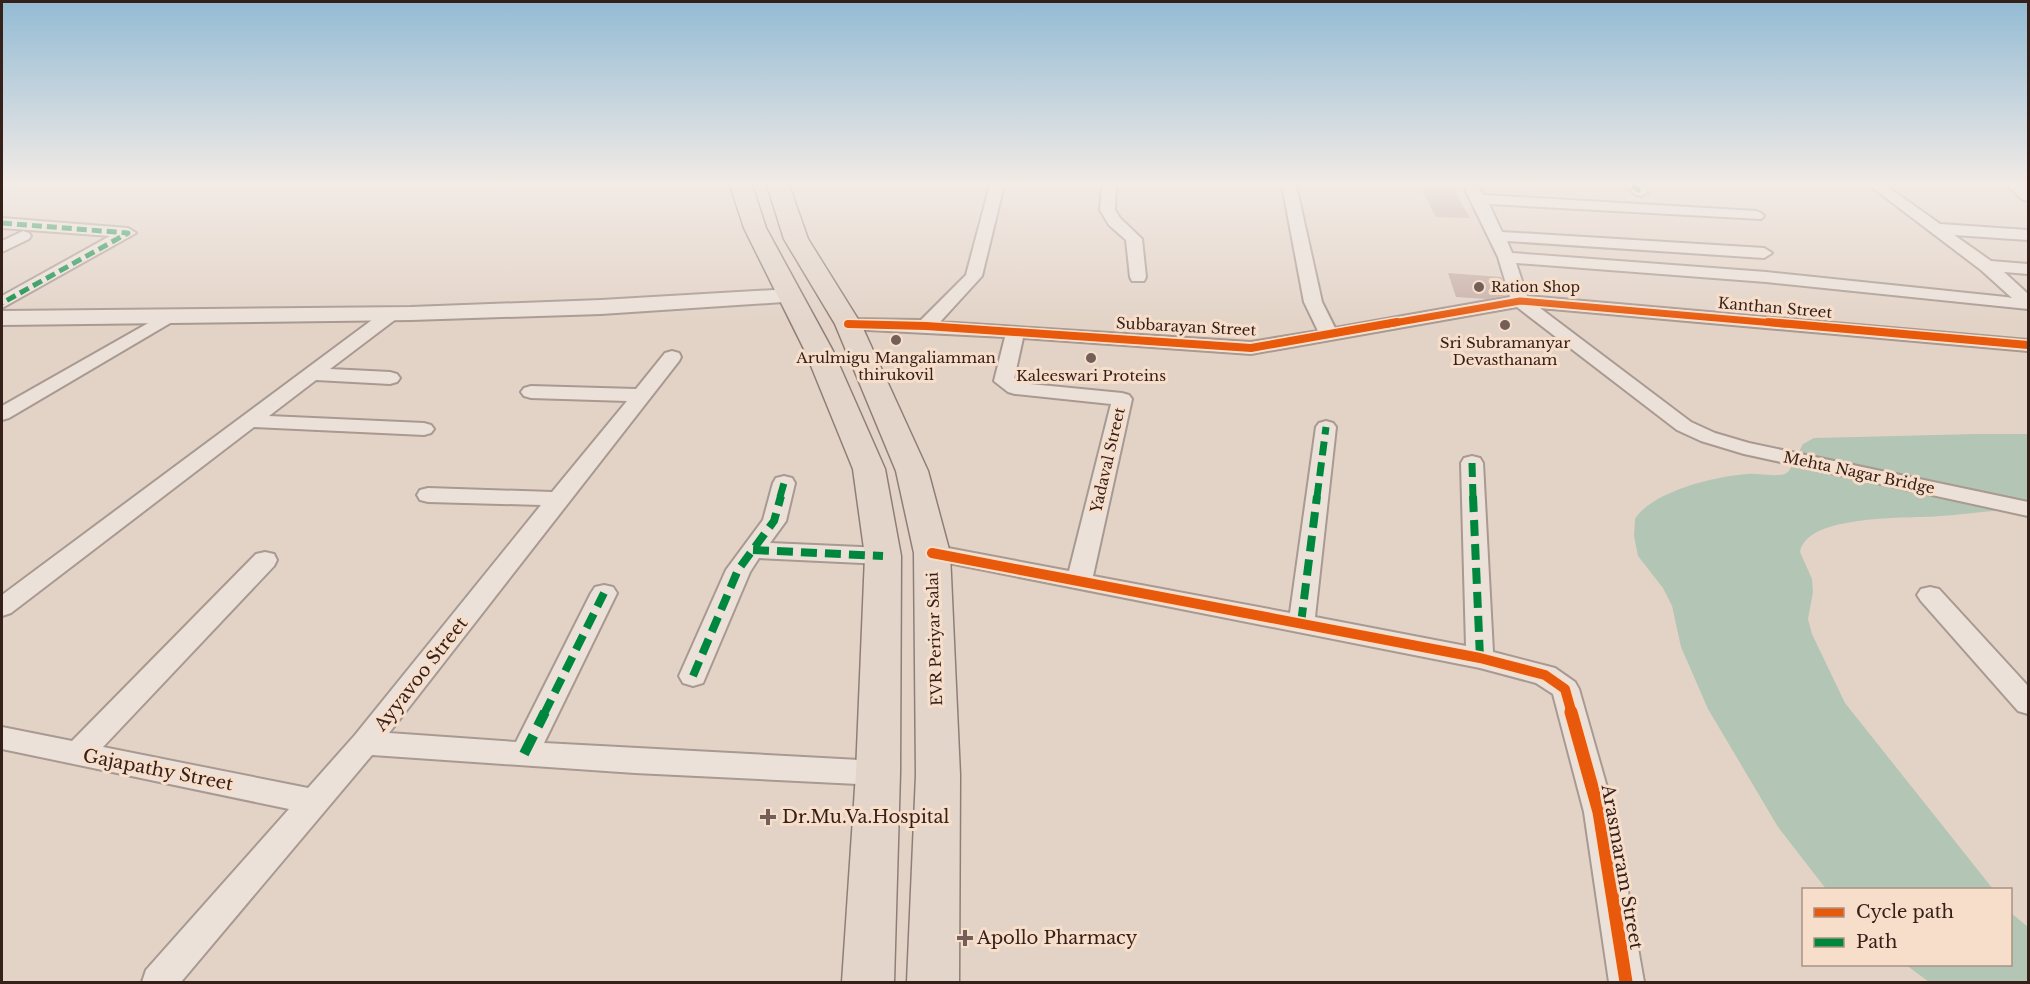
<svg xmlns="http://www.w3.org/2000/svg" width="2030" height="984" viewBox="0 0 2030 984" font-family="'Libre Baskerville',serif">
  <rect width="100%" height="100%" fill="#e3d3c7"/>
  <g fill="#b3c6b5">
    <path d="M1976 434H2028V509C1999 509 1970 514 1941 516 1911 519 1807 513 1800 552L1812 579 1813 592 1808 619 1812 634 1845 703 1993 889H1826L1778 827 1708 709 1681 647 1672 606 1663 588 1638 556 1634 536 1635 519C1652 491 1717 476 1747 474 1760 473 1772 477 1785 474L1789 471 1803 444 1814 438Z"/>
    <polygon points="2011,913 2028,927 2028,982 1929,982 1906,965 2010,964"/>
  </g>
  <g fill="#c8b0a8">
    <polygon points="1420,187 1453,188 1470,218 1436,217"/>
    <polygon points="1448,273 1501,277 1507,295 1487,299 1456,297"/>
  </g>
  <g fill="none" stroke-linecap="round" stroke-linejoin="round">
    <g stroke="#a89991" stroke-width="4">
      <g id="minor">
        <polygon points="990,185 1004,185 982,276 940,322 1251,342 1318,331 1304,302 1282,185 1296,185 1322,302 1335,328 1510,297 1498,257 1463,185 1477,185 1484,195 1756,211 1761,213 1764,216 1761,219 1489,204 1502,232 1764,248 1772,253 1764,258 1507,241 1512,253 1766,272 2006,297 2012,298 1981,270 1869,185 1885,185 1940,224 2028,230 2028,240 1954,235 1991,261 2028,264 2028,274 2004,272 2028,294 2028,309 1766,282 1516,263 1527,296 2028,340 2028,351 1540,308 1691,422 1715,433 1749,443 2028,502 2028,516 1744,454 1701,441 1677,430 1517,307 1251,354 1023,338 1014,379 1020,383 1122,393 1129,395 1132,399 1093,576 1290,613 1316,427 1319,423 1326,421 1333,423 1336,427 1315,617 1466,646 1461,463 1464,458 1472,456 1480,458 1483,463 1493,652 1555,668 1575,682 1579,689 1614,812 1644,982 1609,982 1584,812 1553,694 1536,683 1480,668 923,558 920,553 923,548 932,545 1069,571 1111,404 1015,394 1008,392 994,381 1005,337 848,329 842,328 839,324 842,320 848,319 921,320 966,275"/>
        <polygon points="1102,185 1116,185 1115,210 1120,218 1142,239 1146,277 1144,281 1132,281 1130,277 1126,240 1109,225 1100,210"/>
        <polygon points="1625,185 1641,185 1648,192 1641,196 1636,195"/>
        <polygon points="2007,185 2023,185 2028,190 2028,201 2023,200"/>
        <polygon points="2,218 128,228 136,233 2,308 2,296 110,236 2,228"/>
        <polygon points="23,231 29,233 31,236 29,239 2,252 2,241"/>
        <polygon points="390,310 396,311 399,315 396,319 330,369 390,372 397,374 400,378 397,382 390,384 316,380 269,416 424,423 431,425 434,429 431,433 424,435 254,427 11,613 2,616 2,595 384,311"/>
        <polygon points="166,313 172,314 175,318 172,322 9,418 2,420 2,406"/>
        <polygon points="672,351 679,353 681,357 679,361 389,733 516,742 591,593 595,587 604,585 613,587 617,593 544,743 878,761 889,765 893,773 889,781 878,785 635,773 372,755 181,982 142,982 146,970 289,809 2,749 2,727 72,741 256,554 265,552 274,554 277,560 274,566 103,747 308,788 355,735 541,505 428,502 420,500 417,495 420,490 428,488 552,492 627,401 531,398 524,396 521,392 524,388 531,386 636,389 665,353"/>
        <polygon points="784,476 792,478 795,483 786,521 770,543 883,548 892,550 895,556 892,562 883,564 759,558 750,572 703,683 693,686 683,683 679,676 726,570 763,520 773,483 776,478"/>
        <polygon points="1930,587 1939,589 2028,686 2028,714 2018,711 1921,601 1917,595 1921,589"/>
      </g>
    </g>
    <g stroke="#a89991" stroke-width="4">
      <polygon id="tertiary" points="790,289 798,291 801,296 798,301 601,314 411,320 2,325 2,311 411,307 601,300"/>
    </g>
    <g stroke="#8d7f78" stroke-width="3">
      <g id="primary">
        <polygon points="730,185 752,185 766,228 833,351 885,469 901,556 900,773 894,982 842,982 856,773 865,556 853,469 805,351 744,228"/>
        <polygon points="767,185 789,185 808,239 861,324 928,471 950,553 960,775 959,982 907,982 916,775 914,553 896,471 835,324 784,239"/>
      </g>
    </g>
    <use href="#minor" fill="#ebe1d9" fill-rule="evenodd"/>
    <use href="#tertiary" fill="#ebe1d9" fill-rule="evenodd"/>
    <use href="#primary" fill="#e3d5ca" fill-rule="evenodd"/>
    <g stroke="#00873e" stroke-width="5" stroke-dasharray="10 5" stroke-linecap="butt">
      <polyline points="1632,185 1641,192"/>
      <polyline points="2,223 128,233 2,303"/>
    </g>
    <g stroke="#00873e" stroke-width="7" stroke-dasharray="14 7" stroke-linecap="butt">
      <polyline points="1472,463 1473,497"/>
      <polyline points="780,497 784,483"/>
      <polyline points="1317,497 1326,427"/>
    </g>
    <g stroke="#00873e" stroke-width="8" stroke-dasharray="16 8" stroke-linecap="butt">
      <polyline points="1473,496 1480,658"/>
      <polyline points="753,550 883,556"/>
      <polyline points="1301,623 1317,496"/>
      <polyline points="693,676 738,570 774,521 781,496"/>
      <polyline points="544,714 604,593"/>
    </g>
    <polyline stroke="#00873e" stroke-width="10" stroke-dasharray="21 10" stroke-linecap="butt" points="524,754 545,712"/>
    <g stroke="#f7deca" stroke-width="10">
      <polyline id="cycleway-far3" points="1388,324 1520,301 1785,324"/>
    </g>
    <g stroke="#f7deca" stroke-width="11">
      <g id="cycleway-far2">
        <polyline points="1768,322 2028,345"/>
        <polyline points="848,324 926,326 1251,348 1397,322"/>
      </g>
    </g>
    <g stroke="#f7deca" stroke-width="14">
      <polyline id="cycleway-far1" points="932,553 1480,658 1545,675 1565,689 1572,714"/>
    </g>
    <g stroke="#f7deca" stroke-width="16">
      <polyline id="cycleway" points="1571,712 1599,812 1626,982"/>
    </g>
    <use href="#cycleway-far3" stroke="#e8590c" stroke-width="7"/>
    <use href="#cycleway-far2" stroke="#e8590c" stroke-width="8"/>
    <use href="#cycleway-far1" stroke="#e8590c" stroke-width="10"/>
    <use href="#cycleway" stroke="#e8590c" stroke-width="13"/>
  </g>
  <linearGradient id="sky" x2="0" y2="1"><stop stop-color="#93bbd4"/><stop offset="0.57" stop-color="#f2ebe6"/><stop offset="1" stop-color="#f2ebe6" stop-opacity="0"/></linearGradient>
  <rect width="2030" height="323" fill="url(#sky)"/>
  <g fill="#735f57" stroke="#f7deca" stroke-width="2">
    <circle cx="1479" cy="287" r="6"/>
    <circle cx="1505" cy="325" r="6"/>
    <circle cx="896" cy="340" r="6"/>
    <circle cx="1091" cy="358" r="6"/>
    <path d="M765 808h6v6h6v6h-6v6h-6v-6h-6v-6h6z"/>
    <path d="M962 929h6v6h6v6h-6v6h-6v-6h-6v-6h6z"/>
  </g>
  <g text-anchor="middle" stroke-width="6" stroke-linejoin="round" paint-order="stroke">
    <g font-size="14" fill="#36201a" stroke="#f7deca" text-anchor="start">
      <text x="1491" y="292">Ration Shop</text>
    </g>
    <g font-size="15" fill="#36201a" stroke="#f7deca">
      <text transform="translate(1775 308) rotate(5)" y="5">Kanthan Street</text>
      <text transform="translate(1186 327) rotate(3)" y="5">Subbarayan Street</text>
      <text transform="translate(1108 460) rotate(-77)" y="5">Yadaval Street</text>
      <text transform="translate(1859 473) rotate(12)" y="5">Mehta Nagar Bridge</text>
      <text transform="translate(935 639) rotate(-92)" y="5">EVR Periyar Salai</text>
    </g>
    <g font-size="15" fill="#36201a" stroke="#f7deca">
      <text x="1505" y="348">Sri Subramanyar<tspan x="1505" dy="17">Devasthanam</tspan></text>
      <text x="896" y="363">Arulmigu Mangaliamman<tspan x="896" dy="17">thirukovil</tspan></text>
      <text x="1091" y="381">Kaleeswari Proteins</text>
    </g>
    <g font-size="18" fill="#36201a" stroke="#f7deca">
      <text transform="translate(421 674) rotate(-52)" y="6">Ayyavoo Street</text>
      <text transform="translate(158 770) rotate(11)" y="6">Gajapathy Street</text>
      <text transform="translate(1622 867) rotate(80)" y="6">Arasmaram Street</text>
    </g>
    <g font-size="18" fill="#36201a" stroke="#f7deca" text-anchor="start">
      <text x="782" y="823">Dr.Mu.Va.Hospital</text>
      <text x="977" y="944">Apollo Pharmacy</text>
    </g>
  </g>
  <rect width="2030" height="984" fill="none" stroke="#36201a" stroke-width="6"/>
  <rect x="1802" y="888" width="210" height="78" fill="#f7deca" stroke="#aa9284" stroke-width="1.5"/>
  <rect x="1814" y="908" width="30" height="9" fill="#e8590c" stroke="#aa9284" stroke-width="1.5"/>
  <text x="1856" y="918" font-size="18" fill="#36201a">Cycle path</text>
  <rect x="1814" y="938" width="30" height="9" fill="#00873e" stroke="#aa9284" stroke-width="1.5"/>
  <text x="1856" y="948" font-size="18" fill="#36201a">Path</text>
</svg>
